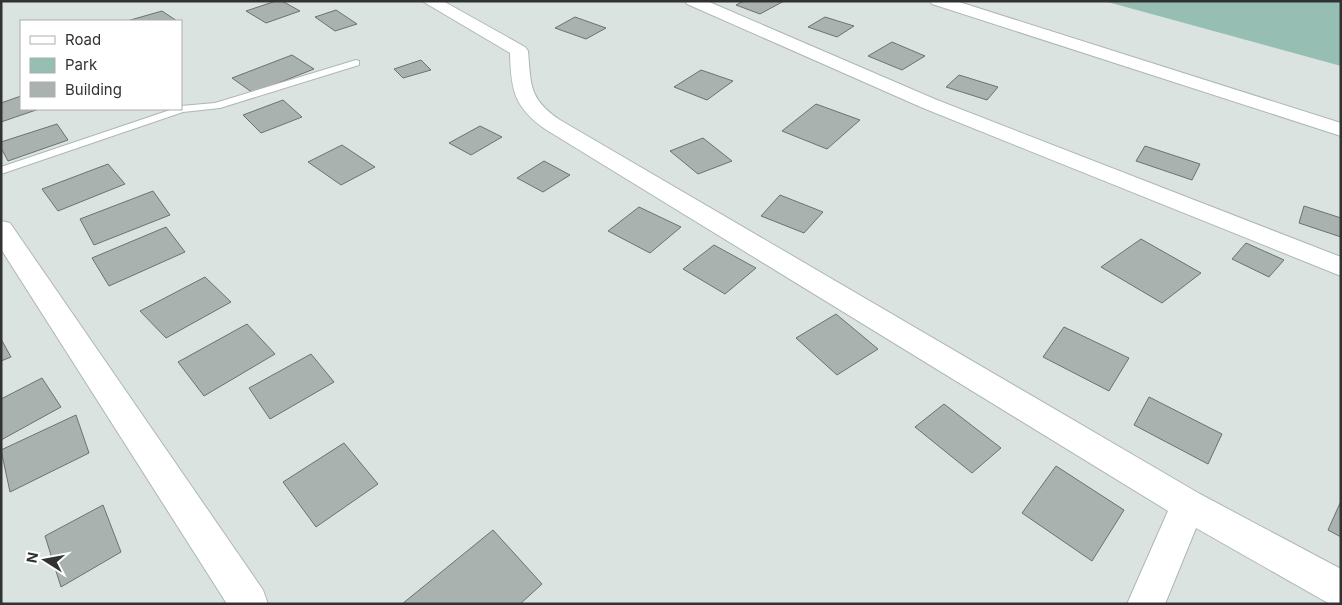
<svg xmlns="http://www.w3.org/2000/svg" width="1342" height="605" viewBox="0 0 1342 605" font-family="Inter,sans-serif">
  <rect width="100%" height="100%" fill="#dae3e0"/>
  <polygon fill="#96beb2" points="1104,1 1341,1 1341,66"/>
  <g fill="#aab2af" stroke="#6b7270">
    <polygon points="276,1 282,1 300,11 266,23 246,11"/>
    <polygon points="744,1 784,1 760,14 736,5"/>
    <polygon points="336,10 357,24 335,31 315,17"/>
    <polygon points="162,11 177,21 127,21"/>
    <polygon points="575,17 606,28 586,39 555,28"/>
    <polygon points="825,17 854,26 837,37 808,27"/>
    <polygon points="892,42 925,56 902,70 868,56"/>
    <polygon points="292,55 314,69 253,93 232,78"/>
    <polygon points="421,60 431,70 403,78 394,69"/>
    <polygon points="701,70 733,81 707,100 674,87"/>
    <polygon points="959,75 998,87 987,100 946,87"/>
    <polygon points="21,96 21,109 39,109 1,122 1,103"/>
    <polygon points="283,100 302,117 261,133 243,115"/>
    <polygon points="816,104 860,120 827,149 782,131"/>
    <polygon points="57,124 68,140 8,161 1,148 1,142"/>
    <polygon points="480,126 502,137 471,155 449,143"/>
    <polygon points="703,138 732,161 698,174 670,151"/>
    <polygon points="342,145 375,167 341,185 308,162"/>
    <polygon points="1145,146 1200,164 1192,180 1136,161"/>
    <polygon points="544,161 570,175 543,192 517,178"/>
    <polygon points="108,164 125,184 58,211 42,189"/>
    <polygon points="153,191 170,215 94,245 80,219"/>
    <polygon points="780,195 823,212 804,233 761,216"/>
    <polygon points="1304,206 1341,218 1341,237 1299,223"/>
    <polygon points="639,207 681,227 650,253 608,231"/>
    <polygon points="166,227 185,252 109,286 92,258"/>
    <polygon points="1141,239 1201,273 1162,303 1101,267"/>
    <polygon points="1246,243 1284,260 1269,277 1232,259"/>
    <polygon points="714,245 756,268 725,294 683,269"/>
    <polygon points="205,277 231,302 166,338 140,311"/>
    <polygon points="836,314 878,349 837,375 796,338"/>
    <polygon points="247,324 275,354 204,396 178,362"/>
    <polygon points="1064,327 1129,358 1109,391 1043,357"/>
    <polygon points="1,339 11,357 1,361"/>
    <polygon points="311,354 334,382 270,419 249,388"/>
    <polygon points="42,378 61,407 1,440 1,399"/>
    <polygon points="1149,397 1222,434 1208,464 1134,425"/>
    <polygon points="944,404 1001,448 972,473 915,427"/>
    <polygon points="76,415 89,453 10,492 1,450"/>
    <polygon points="344,443 378,484 316,527 283,482"/>
    <polygon points="1056,466 1124,510 1092,561 1022,513"/>
    <polygon points="1341,501 1341,537 1328,530"/>
    <polygon points="103,505 121,552 61,587 45,536"/>
    <polygon points="493,530 542,584 520,604 402,604"/>
  </g>
  <g fill="none" stroke-linecap="round" stroke-linejoin="round">
    <g stroke="#aeb7b4" stroke-width="2">
      <polygon id="service" points="356,60 359,61 359,65 220,108 183,112 1,174 1,167 173,109 181,109 181,106 215,103"/>
    </g>
    <g stroke="#aeb7b4" stroke-width="2">
      <g id="minor">
        <path d="M422 1H443L525 47 528 51C531 86 529 99 560 120L1200 494 1341 569V604L1328 603 1196 528 1165 604H1127L1168 511 545 129C514 107 511 90 510 53Z"/>
        <polygon points="685,1 707,1 937,100 1341,257 1341,276 923,108 687,4"/>
        <polygon points="930,1 956,1 1341,123 1341,136 932,4"/>
        <polygon points="1,221 10,223 263,590 268,604 227,604 1,249"/>
      </g>
    </g>
    <use href="#service" fill="#fff" fill-rule="evenodd"/>
    <use href="#minor" fill="#fff" fill-rule="evenodd"/>
  </g>
  <rect width="1342" height="605" fill="none" stroke="#303332" stroke-width="5"/>
  <rect x="20" y="20" width="162" height="90" fill="#ffffff" stroke="#acadad"/>
  <rect x="30" y="36" width="25" height="8" fill="#ffffff" stroke="#acadad"/>
  <text x="65" y="45" font-size="15" fill="#303332">Road</text>
  <rect x="30" y="58" width="25" height="15" fill="#96beb2" stroke="#acadad"/>
  <text x="65" y="70" font-size="15" fill="#303332">Park</text>
  <rect x="30" y="82" width="25" height="15" fill="#aab2af" stroke="#acadad"/>
  <text x="65" y="95" font-size="15" fill="#303332">Building</text>
  <g transform="translate(45 560) rotate(281)" stroke="#ffffff" stroke-width="4" paint-order="stroke">
  <path d="M0-4L9 19L0 12L-9 19Z" fill="#303332"/>
  <text y="-8" font-size="14" font-weight="bold" text-anchor="middle" fill="#303332">N</text>
  </g>
</svg>
